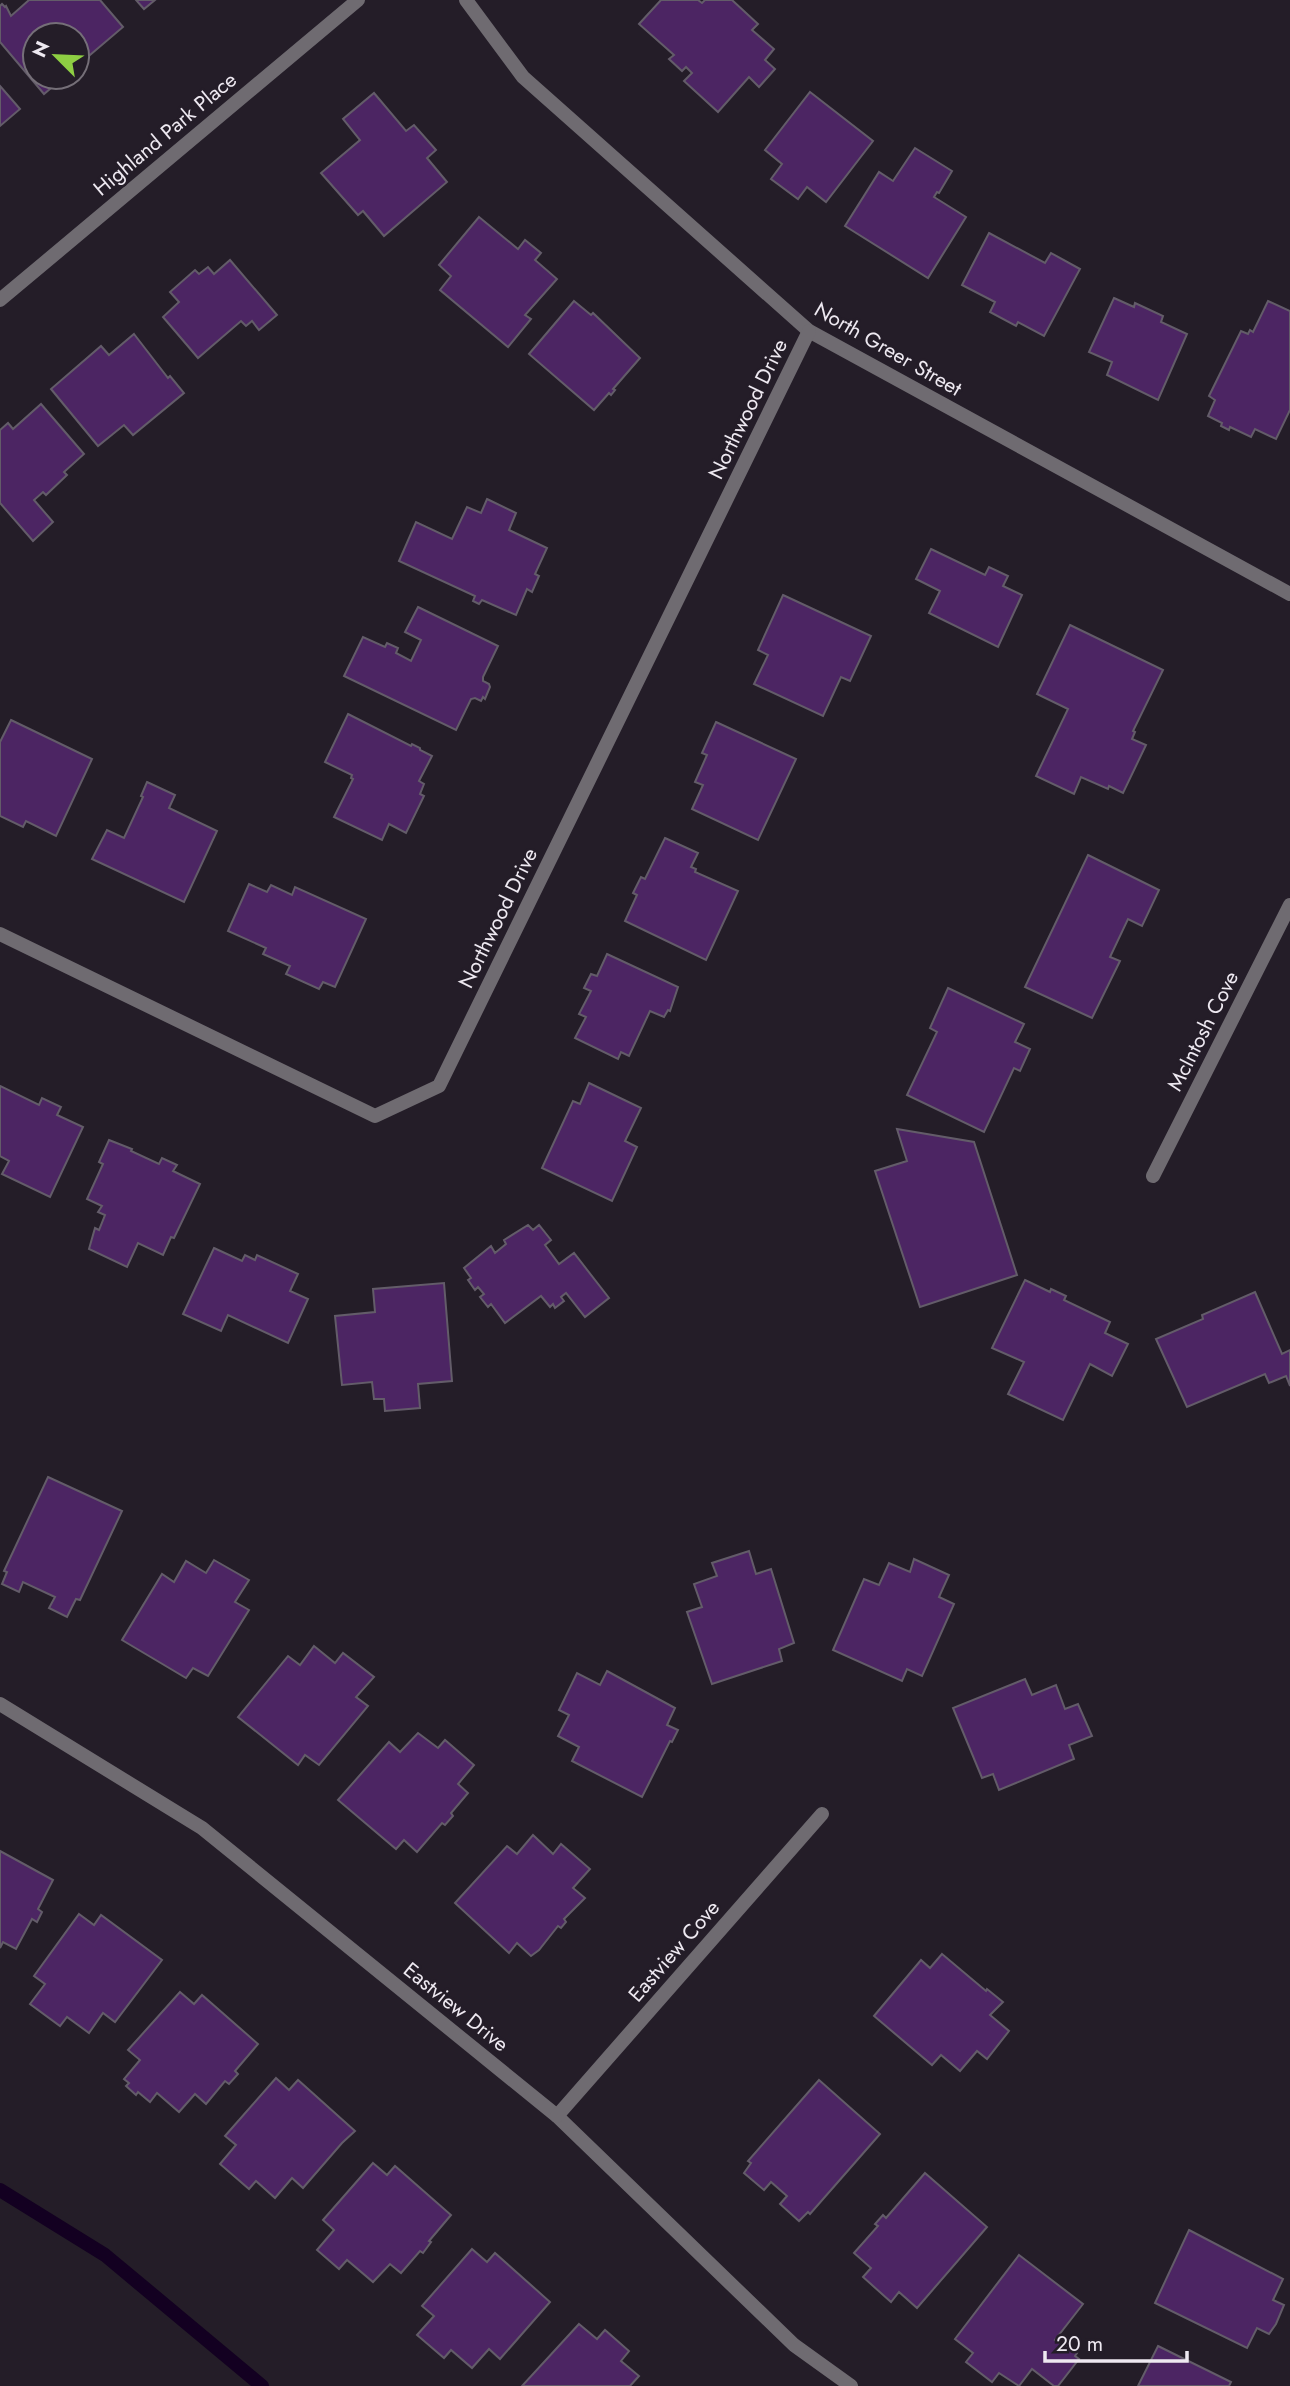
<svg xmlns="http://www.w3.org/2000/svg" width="1290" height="2386" viewBox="0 0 1290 2386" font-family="Jost,sans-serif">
  <rect width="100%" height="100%" fill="#241d28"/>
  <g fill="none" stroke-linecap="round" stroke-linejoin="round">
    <polyline stroke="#130021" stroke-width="14" points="0,2190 105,2255 262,2386"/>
  </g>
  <g fill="#4c2563" stroke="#635c69" stroke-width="2">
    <polygon points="29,0 100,0 123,27 77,66 77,35 35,35 35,77 64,77 44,94 0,42 0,6 2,4 5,7 6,6 11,16"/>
    <polygon points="136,0 155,0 144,9"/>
    <polygon points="661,0 698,0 702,3 705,0 732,0 758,24 752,30 774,49 765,60 775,69 759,87 749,77 718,112 684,81 692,73 686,67 682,71 669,59 674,55 639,24"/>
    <polygon points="0,86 20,109 0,126"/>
    <polygon points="810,92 873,141 826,202 807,187 798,199 771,179 782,164 765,150"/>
    <polygon points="374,93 406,131 414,125 436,150 427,158 447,182 384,236 363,211 358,215 321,173 360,140 343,119"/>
    <polygon points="915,148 952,171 939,193 937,192 934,197 966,217 928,278 845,226 879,172 893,181"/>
    <polygon points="479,217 518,249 525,240 541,253 535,260 557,279 525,315 531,319 508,347 440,290 451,276 439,265"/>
    <polygon points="989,233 1045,263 1051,253 1080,269 1044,336 1018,322 1016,326 990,312 995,302 962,285"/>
    <polygon points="230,260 277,315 259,330 252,321 246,326 241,321 198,358 163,317 179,302 170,292 195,270 199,274 208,267 214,274"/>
    <polygon points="1114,298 1134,307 1135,303 1163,316 1161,322 1187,334 1158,400 1107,375 1112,362 1089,352"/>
    <polygon points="574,301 591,315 593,313 640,358 613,389 615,390 611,395 609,393 594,410 529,354"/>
    <polygon points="1268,301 1290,311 1290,410 1276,439 1255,429 1251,437 1230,427 1229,430 1221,426 1222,423 1208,416 1215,400 1209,396 1241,331 1248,334 1250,330 1253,332"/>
    <polygon points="134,334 168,378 170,376 184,393 133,435 124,425 98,446 51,389 101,346 109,355"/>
    <polygon points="41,404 84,454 64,472 67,475 46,495 43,492 34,500 53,522 33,541 0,503 0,430 8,423 13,429"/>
    <polygon points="487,499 516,513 509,530 547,548 535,574 539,576 532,592 527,589 516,615 482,600 479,604 473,601 475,596 399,561 416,522 452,539 467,507 481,513"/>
    <polygon points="931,549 985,575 989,567 1008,576 1003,586 1022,595 998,647 929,613 940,591 916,579"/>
    <polygon points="783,595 871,636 850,681 841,677 823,716 754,684 768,655 758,650"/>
    <polygon points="418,607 498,646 483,677 483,681 489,684 490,687 485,699 483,697 481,701 475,698 471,699 456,730 344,676 363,637 385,647 387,643 398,648 396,653 411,661 421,640 405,632"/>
    <polygon points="1070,625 1163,670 1133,731 1135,732 1132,739 1146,745 1123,793 1109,786 1108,789 1081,777 1074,794 1036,776 1068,709 1037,694"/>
    <polygon points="348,714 411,746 412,744 420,748 420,750 432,756 419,781 424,784 420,794 424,796 406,833 389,824 382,840 334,817 353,779 351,778 352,775 325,762"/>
    <polygon points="11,720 92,759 56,836 26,821 23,827 0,816 0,742"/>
    <polygon points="716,722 796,759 758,840 692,809 703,785 695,782 707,755 702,753"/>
    <polygon points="147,782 175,795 169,808 217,831 184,902 92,859 107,830 124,838 143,797 141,796"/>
    <polygon points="665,838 698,853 691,867 696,869 695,872 738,891 706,960 625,921 637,895 633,893 641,877 645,879"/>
    <polygon points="1088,855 1159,890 1142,926 1128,919 1110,957 1120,961 1092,1018 1025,987"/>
    <polygon points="249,884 267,892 271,885 292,895 295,887 366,919 335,987 323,982 319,989 286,974 290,966 263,954 266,948 228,931"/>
    <polygon points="607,954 678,987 670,1011 668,1010 664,1017 650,1011 629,1056 621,1052 618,1059 575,1038 586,1017 579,1014 591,991 584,988 591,974 597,976"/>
    <polygon points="948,988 1024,1024 1015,1042 1030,1049 1020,1071 1014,1068 984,1132 907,1095 937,1032 930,1028"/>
    <polygon points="589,1083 641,1108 625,1141 637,1147 612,1201 542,1168 573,1101 580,1104"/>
    <polygon points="0,1086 39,1105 42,1098 61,1107 57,1115 83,1127 50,1197 2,1174 9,1161 0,1156"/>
    <polygon points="897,1129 974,1142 1017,1275 920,1307 875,1171 907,1161"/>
    <polygon points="109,1140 132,1149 131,1151 159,1164 162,1158 177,1165 173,1171 200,1184 174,1238 171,1237 163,1255 138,1243 127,1267 89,1249 95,1228 99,1230 105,1215 98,1212 102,1206 87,1199 103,1164 99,1162"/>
    <polygon points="528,1225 533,1230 539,1225 551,1240 545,1245 559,1264 574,1253 609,1298 585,1317 566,1293 561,1297 564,1301 555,1308 553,1304 550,1307 541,1296 505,1323 491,1304 488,1307 480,1297 484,1294 478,1287 475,1290 468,1280 471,1278 464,1268 491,1246 495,1253 506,1244 504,1240"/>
    <polygon points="214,1248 242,1261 245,1255 255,1260 257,1255 298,1274 290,1291 308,1299 288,1343 228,1315 221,1331 183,1314"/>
    <polygon points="1025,1280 1050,1292 1051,1289 1066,1296 1064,1300 1110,1322 1105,1333 1128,1344 1112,1376 1090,1364 1063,1420 1008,1394 1024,1362 992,1348"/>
    <polygon points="444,1283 452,1381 418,1384 420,1408 385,1411 384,1399 374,1399 372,1382 342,1385 335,1316 375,1312 373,1289"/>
    <polygon points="1255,1292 1282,1354 1290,1350 1290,1386 1286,1376 1269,1383 1265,1374 1187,1407 1156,1339 1203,1319 1202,1315"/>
    <polygon points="48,1477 122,1511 80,1600 76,1599 67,1617 49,1608 55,1597 23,1582 19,1592 2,1584 7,1572 4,1571"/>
    <polygon points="749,1551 756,1574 771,1569 794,1643 779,1649 782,1661 712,1684 687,1612 702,1607 694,1584 717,1576 712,1563"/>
    <polygon points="914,1559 949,1575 939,1597 954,1604 922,1676 907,1669 902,1681 833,1650 864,1579 879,1585 889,1563 910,1572"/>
    <polygon points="214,1560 249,1580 235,1602 249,1610 208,1676 193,1668 186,1678 122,1640 162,1574 174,1582 186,1561 206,1573"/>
    <polygon points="314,1646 335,1663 343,1653 374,1677 356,1697 368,1706 319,1765 305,1755 298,1765 238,1717 288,1656 300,1665"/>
    <polygon points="607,1671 675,1708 667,1725 678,1730 672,1742 670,1741 642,1797 572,1761 579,1747 558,1736 569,1715 559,1710 577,1673 600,1685"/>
    <polygon points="1025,1679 1032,1695 1056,1685 1065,1709 1078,1704 1092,1736 1069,1745 1074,1759 999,1790 993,1774 982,1778 953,1708"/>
    <polygon points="418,1733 438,1748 445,1740 474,1765 458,1784 468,1793 451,1813 453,1816 445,1825 442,1823 417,1852 404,1840 396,1849 338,1800 389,1742 400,1752"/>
    <polygon points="533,1835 553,1854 561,1844 590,1869 573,1888 585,1898 564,1919 566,1922 561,1928 558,1926 539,1950 531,1956 517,1943 509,1953 455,1903 507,1846 517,1854"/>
    <polygon points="0,1851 53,1880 38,1909 42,1912 37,1922 32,1919 16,1949 3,1942 0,1948"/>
    <polygon points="79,1914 94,1925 101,1915 162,1960 115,2022 103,2013 89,2033 67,2017 60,2026 30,2004 45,1984 34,1976"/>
    <polygon points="942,1954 986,1991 987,1989 1003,2002 990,2015 1009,2031 987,2059 977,2051 960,2071 941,2055 932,2065 874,2016 921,1960 930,1968"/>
    <polygon points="180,1992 194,2004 202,1995 258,2044 235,2071 238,2074 229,2084 225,2081 206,2104 195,2094 179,2112 157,2093 150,2102 138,2092 136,2095 126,2086 129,2083 124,2079 140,2060 128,2050"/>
    <polygon points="276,2078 289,2090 298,2080 355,2131 342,2143 303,2188 292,2178 275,2198 256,2181 249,2189 220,2164 236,2145 225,2136"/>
    <polygon points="819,2080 880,2134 810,2214 808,2212 799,2221 780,2204 787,2196 771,2182 764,2190 744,2173 751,2163 748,2161"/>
    <polygon points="373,2163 387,2175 395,2166 451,2215 429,2241 431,2242 423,2253 420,2251 401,2273 390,2264 373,2282 347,2260 339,2269 317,2250 334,2230 323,2220"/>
    <polygon points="925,2173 987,2227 917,2308 899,2292 891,2302 863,2277 871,2268 854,2253 878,2226 875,2224 883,2215 886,2218"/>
    <polygon points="1189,2230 1283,2279 1273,2300 1284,2305 1276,2324 1269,2334 1257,2328 1247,2348 1155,2303"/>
    <polygon points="472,2249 487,2262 495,2253 550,2302 500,2359 489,2349 472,2368 451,2350 444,2358 417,2335 434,2316 422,2306"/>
    <polygon points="1019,2255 1083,2304 1055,2340 1077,2353 1075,2356 1079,2359 1058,2386 1054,2386 1032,2369 1019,2386 999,2373 992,2382 966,2362 973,2353 955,2339"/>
    <polygon points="579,2324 597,2339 605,2330 629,2351 621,2361 639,2376 630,2386 522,2386"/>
    <polygon points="1158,2346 1231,2382 1229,2386 1138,2386"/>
  </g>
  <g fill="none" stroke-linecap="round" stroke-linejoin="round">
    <g stroke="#6f6b71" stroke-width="14">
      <polyline points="466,0 523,77 809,331 1290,594"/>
      <polyline points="0,300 358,0"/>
      <polyline points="0,934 375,1116 439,1086 809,331"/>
      <polyline points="1153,1176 1290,905"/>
      <polyline points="0,1704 202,1828 557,2116 794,2345 851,2386"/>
      <polyline points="557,2116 822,1814"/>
    </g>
  </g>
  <g text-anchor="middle" stroke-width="5" stroke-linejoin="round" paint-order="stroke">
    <g font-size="21" fill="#eee9f1" stroke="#241d28">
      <text transform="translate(165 134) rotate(-40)" y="7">Highland Park Place</text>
      <text transform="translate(888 349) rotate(30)" y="7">North Greer Street</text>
      <text transform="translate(748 409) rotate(-64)" y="7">Northwood Drive</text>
      <text transform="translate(498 918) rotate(-64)" y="7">Northwood Drive</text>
      <text transform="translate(1203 1031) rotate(-63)" y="7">McIntosh Cove</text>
      <text transform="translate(674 1951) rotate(-49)" y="7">Eastview Cove</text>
      <text transform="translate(456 2007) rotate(39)" y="7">Eastview Drive</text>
    </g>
  </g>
  <g transform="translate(56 56) rotate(294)"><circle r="33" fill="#241d28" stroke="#756f78" stroke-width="2"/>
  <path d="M0-5L12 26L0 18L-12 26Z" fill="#8ece43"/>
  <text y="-10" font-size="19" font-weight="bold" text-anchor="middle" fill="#eee9f1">N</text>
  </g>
  <path d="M1045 2351v10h142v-10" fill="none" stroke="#eee9f1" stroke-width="3.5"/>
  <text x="1056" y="2351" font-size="21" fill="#eee9f1" stroke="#241d28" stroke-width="5" paint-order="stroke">20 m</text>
</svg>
